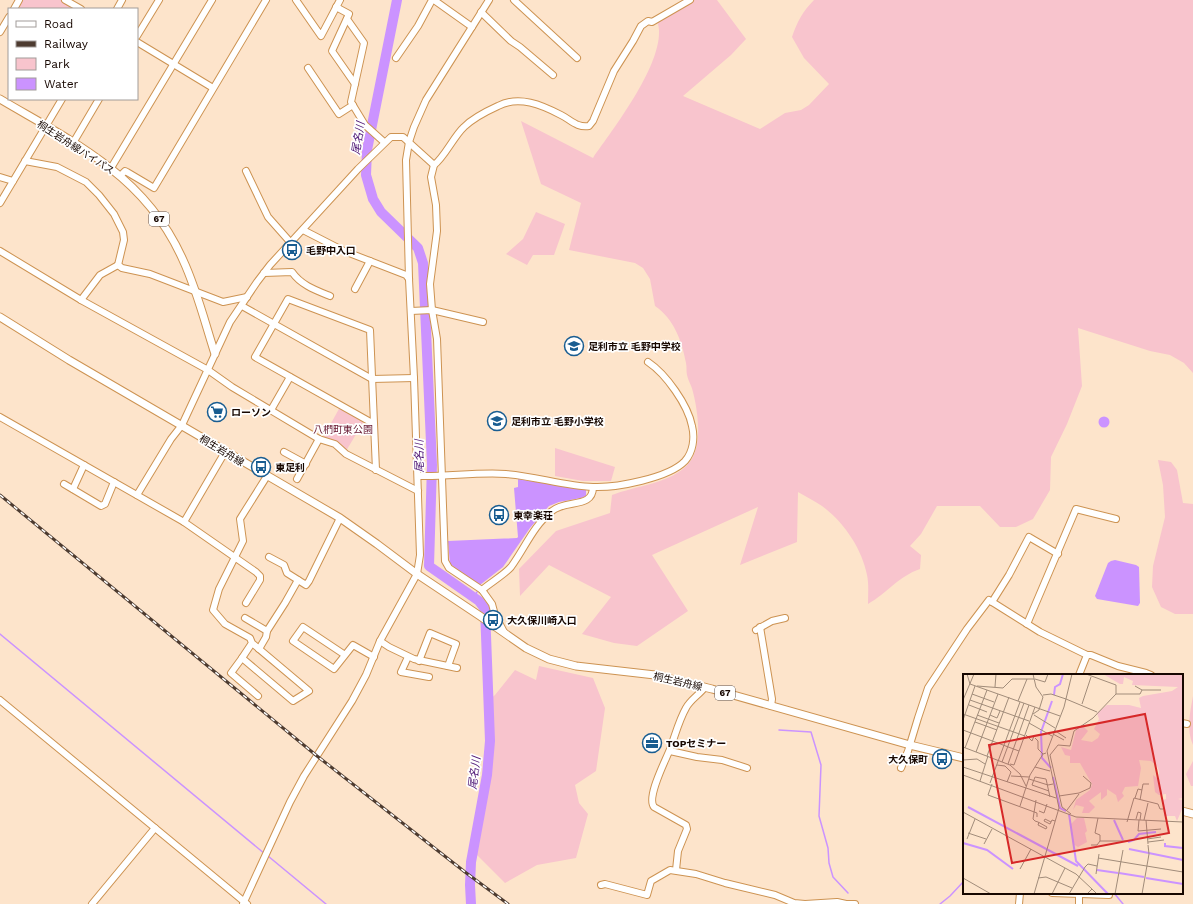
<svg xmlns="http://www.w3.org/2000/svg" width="1193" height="904" viewBox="0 0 1193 904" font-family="'Work Sans','Noto Sans JP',sans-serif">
  <rect width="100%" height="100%" fill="#fde4cb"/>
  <g fill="#f8c4cd">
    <polygon points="21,0 62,0 76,9 21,9 18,7"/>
    <path d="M693 0H717L746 39 731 55 683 96 760 129 785 113 801 110 809 105 829 84 804 58 792 37C797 22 803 11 814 0H1193V373L1184 363 1170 355 1150 351 1078 328 1082 386 1067 424 1051 457 1050 490 1033 519 1016 527H1000L980 506H937L921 534 910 546 921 555 920 569C899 576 887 593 868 604 868 594 869 584 867 575 862 549 844 522 822 506 815 501 806 497 798 492L797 542 740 565 758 507 652 555 688 611 637 646 614 643 582 634 611 597 549 565 520 596 519 569 556 531 610 513 612 495C635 486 673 483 689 463 703 446 698 412 693 392 692 386 688 381 687 375 686 371 687 367 686 363 682 341 674 319 655 306L650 279 643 268 635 263 569 250 581 203 541 184 521 121 593 158C614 128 661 67 659 30 659 26 657 22 656 18Z"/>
    <polygon points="536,212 565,224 554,255 533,255 527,265 506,254 523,239"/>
    <polygon points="340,407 364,421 346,451 323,438"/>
    <polygon points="555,448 615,467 611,481 583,481 555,476"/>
    <polygon points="1158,460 1171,462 1177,470 1183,503 1193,504 1193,614 1175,614 1161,607 1152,587 1153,566 1165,517 1163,485"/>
    <polygon points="539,666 593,678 605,708 596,771 575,785 579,803 588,814 576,858 537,865 505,883 476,854 491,761 492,741 491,698 495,695 515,670 536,680"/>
    <path d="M1193 696V745C1186 729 1190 713 1193 696Z"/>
    <polygon points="1193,761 1193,786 1191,786 1186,774"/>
  </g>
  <g fill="#cb93ff">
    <circle cx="1104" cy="422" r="5.5"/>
    <polygon points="518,479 586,490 586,496 581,498 559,502 549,506 530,528 503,567 480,585 450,564 448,541 517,538 518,537 514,488 518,487"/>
    <polygon points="1115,560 1136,565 1139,567 1140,603 1138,606 1097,599 1095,596 1108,563 1111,561"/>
  </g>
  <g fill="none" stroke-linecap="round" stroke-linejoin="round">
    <g stroke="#cb93ff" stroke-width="1.5">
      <polyline points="474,597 477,592"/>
      <polyline points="0,634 265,854"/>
      <polyline points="779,730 811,732 821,765 819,816 828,848 829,863 833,877 848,893"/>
      <polyline points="268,856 326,904"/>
      <polyline points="1114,893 1123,904"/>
      <polyline points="940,904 950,896 964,881"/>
    </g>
    <polyline stroke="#cb93ff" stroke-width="10" points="397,0 367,150 366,175 373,199 381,212 418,248 423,263 432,465 429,566 479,601 485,609 490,741 487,775 471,862 470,885 471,904"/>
    <g stroke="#cd9352" stroke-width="8">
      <g id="minor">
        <polyline points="65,0 81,9"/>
        <polyline points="296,0 321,36 340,0"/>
        <polyline points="434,0 472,27"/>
        <polyline points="514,0 577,58"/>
        <polyline points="336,7 349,14 332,51 355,84"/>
        <polyline points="14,9 19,0"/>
        <polyline points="117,9 122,0"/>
        <polyline points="481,12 511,41 520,47 553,75"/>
        <polyline points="347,19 364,43 351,102 365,125 384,142"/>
        <polyline points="0,32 9,17"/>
        <polyline points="137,36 159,0"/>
        <polyline points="137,42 213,88"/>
        <polyline points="396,58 418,26 432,0"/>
        <polyline points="308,68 339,114 353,105"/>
        <polyline points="73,143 99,99"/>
        <polyline points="25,161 57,167 86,182 99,195 114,214 123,232 124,240 118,265"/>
        <polyline points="111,168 212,0"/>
        <polyline points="246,171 268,217 291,243"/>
        <polyline points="120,176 125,171 127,172 154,188 266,0"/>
        <polyline points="0,177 13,181"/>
        <polyline points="0,203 62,99"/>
        <polyline points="303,230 344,251 406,275 409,279"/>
        <polyline points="0,251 81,300 208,370 232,387 319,439 335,444 346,454 418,491"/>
        <polyline points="118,265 122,268 150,274 223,302 247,297"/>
        <path d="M264 273 292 272C301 285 315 290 330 296"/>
        <polyline points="355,289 370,261"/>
        <polyline points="81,300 100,275 118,265"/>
        <polyline points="242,306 372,379 414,378"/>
        <polyline points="411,311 432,310 483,322"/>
        <polyline points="271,410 290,377"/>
        <polyline points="0,417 184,522 256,572 260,576 260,580 246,603"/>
        <polyline points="374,424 255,357 288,299 370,330 376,470"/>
        <polyline points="284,452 306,464"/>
        <path d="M418 476C447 477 476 472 506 474 535 476 564 486 593 487 616 488 669 478 685 461 693 452 695 438 692 426 688 405 666 374 648 362"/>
        <polyline points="297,479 319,439"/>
        <polyline points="64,484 101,506 105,504 114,482"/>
        <polyline points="73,489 84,465"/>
        <polyline points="137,495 171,439 182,425 230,322 257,282 270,265 358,169 391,137 403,137 434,165"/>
        <polyline points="184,522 225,452"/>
        <polyline points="269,557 284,565 287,573 306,585 309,581 340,518"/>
        <path d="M482 590C490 583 504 575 511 567 525 548 533 526 552 511 566 499 593 509 593 487"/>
        <polyline points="992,602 1009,575 1029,537 1058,554"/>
        <polyline points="245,618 267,631"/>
        <polyline points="1027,624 1076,509 1116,519"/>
        <polyline points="760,627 772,699 771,706"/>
        <polyline points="756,630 772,621 785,618"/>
        <path d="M504 632 495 615 492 604 482 590 449 568 445 561 437 339 432 310 430 284 437 231 436 205 431 177 434 165C444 158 454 136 464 127 473 118 487 111 498 106 519 95 542 105 561 115 571 120 577 128 589 126L593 121 614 71 633 41 641 26 648 21 652 22 690 0"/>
        <polyline points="380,641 389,647 414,659 457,668"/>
        <polyline points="252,643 242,658 293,701 309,691 252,643 250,638 225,624 213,610 219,589 243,541 240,519 267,476"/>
        <polyline points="259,649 266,637 267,631 285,603 298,580"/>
        <polyline points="345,655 303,627 293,641 334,669 353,645 374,657"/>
        <polyline points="408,657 401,672 429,677"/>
        <polyline points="242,658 231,673 258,696"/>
        <polyline points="419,661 430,633 456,644 448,666"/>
        <polyline points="1079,675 1087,655"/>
        <polyline points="0,700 247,904"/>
        <polyline points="1182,723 1187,724"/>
        <polyline points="670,751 697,757 722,760 747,768"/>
        <polyline points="901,768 908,751 918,718 928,688 967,629 989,600 1040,632 1087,655 1091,655 1118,666 1146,673 1151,675"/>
        <path d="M676 870 678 851 687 829 686 825 654 807C646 797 666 760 670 749 675 736 679 720 686 708 690 700 699 695 705 687"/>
        <polyline points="601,885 605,884 647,895 651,881 670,870 696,874 725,883 775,895 794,903 805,904 837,902 846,904 855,904"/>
        <polyline points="1052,893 1109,895"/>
        <polyline points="92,904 155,828"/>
        <polyline points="243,904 290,802 304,776 352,701 366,675 380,641 417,574 420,555 414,378 409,279 406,160 409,142 414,127 426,100 489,0"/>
        <polyline points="1019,904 1020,893"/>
        <polyline points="1079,904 1079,894"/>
      </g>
    </g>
    <g stroke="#cd9352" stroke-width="9">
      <g id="major">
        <path d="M0 99C37 121 76 141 110 168 141 192 167 224 183 260 197 290 205 323 215 354"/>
        <polyline points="0,317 69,360 340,518 377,544 417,574 480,616 526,648 549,659 576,666 655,675 712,689 910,745 964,758"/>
        <polyline points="1182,811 1193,814"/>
      </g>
    </g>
    <use href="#minor" stroke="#fff" stroke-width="6"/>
    <use href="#major" stroke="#fff" stroke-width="7"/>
    <g stroke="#4d3b30" stroke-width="3">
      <polyline id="rail" points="0,495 317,756 465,872 508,904"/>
    </g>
    <use href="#rail" stroke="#fff" stroke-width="1.5" stroke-dasharray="4.5" stroke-linecap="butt"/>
  </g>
  <defs>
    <g id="bus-ring" transform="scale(1)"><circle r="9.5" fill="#fff" stroke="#195d91" stroke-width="1.5"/><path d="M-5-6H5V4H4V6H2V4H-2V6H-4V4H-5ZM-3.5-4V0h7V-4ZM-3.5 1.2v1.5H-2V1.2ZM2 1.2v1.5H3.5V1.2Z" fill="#195d91"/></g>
    <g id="school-ring" transform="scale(1)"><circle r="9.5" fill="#fff" stroke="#195d91" stroke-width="1.5"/><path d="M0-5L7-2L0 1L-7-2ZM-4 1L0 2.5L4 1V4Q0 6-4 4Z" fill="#195d91"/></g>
    <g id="supermarket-ring" transform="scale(1)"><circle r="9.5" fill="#fff" stroke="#195d91" stroke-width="1.5"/><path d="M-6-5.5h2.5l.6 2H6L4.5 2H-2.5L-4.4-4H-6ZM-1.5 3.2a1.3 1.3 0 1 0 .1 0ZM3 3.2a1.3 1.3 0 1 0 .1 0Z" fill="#195d91"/></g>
    <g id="office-ring" transform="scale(1)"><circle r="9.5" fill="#fff" stroke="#195d91" stroke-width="1.5"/><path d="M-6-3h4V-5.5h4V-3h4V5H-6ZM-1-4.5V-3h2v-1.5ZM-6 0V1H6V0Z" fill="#195d91"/></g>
  </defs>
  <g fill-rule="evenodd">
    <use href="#bus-ring" x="292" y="250"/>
    <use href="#school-ring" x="574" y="346"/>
    <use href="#supermarket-ring" x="217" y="412"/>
    <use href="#school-ring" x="497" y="421"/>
    <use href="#bus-ring" x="261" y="467"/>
    <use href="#bus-ring" x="499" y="515"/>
    <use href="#bus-ring" x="493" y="620"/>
    <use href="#office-ring" x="652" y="743"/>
    <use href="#bus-ring" x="942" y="759"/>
  </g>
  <g text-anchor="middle" stroke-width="3.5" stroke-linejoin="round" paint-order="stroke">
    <g fill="#fff" stroke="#5d514c" stroke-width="1">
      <rect x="149" y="212" width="20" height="14" rx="3"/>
      <rect x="715" y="686" width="20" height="14" rx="3"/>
    </g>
    <g font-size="9" font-weight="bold" fill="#170700">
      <text x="159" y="222">67</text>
      <text x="725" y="696">67</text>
    </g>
    <g font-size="10" fill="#170700" stroke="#fff">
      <text transform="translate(76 147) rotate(33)" y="4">桐生岩舟線バイパス</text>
      <text transform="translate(222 450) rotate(31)" y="4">桐生岩舟線</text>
      <text transform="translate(678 681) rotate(13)" y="4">桐生岩舟線</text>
    </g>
    <g font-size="10" font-weight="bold" fill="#170700" stroke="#fff" text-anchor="start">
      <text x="306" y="254">毛野中入口</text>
      <text x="588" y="350">足利市立 毛野中学校</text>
      <text x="231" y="416">ローソン</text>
      <text x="511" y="425">足利市立 毛野小学校</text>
      <text x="275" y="471">東足利</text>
      <text x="513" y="519">東幸楽荘</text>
      <text x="507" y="624">大久保川崎入口</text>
      <text x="666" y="747">TOPセミナー</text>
      <text x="928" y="763" text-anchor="end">大久保町</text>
    </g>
    <g font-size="10" fill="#65142e" stroke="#fff">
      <text x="343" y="433">八椚町東公園</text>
    </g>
    <g font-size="11" font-style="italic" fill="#4d1474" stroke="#fff">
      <text transform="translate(358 138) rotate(-81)" y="4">尾名川</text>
      <text transform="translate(419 456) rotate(-91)" y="4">尾名川</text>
      <text transform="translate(474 773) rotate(-83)" y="4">尾名川</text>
    </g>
  </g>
  <g transform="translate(963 674)">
    <rect width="220" height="220" fill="#fde4cb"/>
    <path d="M140 0H220V124L215 125 220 126V133L214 147 212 142H201L200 126 203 125V120L196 121 192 118 190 101 196 106V97L194 92 188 87 176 86 178 94 175 112 162 113 159 119 161 122 155 128 153 121 144 115V121L138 126V118L126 127 132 133 126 139H119L121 133 113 131 110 136 113 126 127 116 129 110 117 89H107V82L102 81 98 73 108 76 113 56 119 51 125 57 118 66 129 68 135 64 137 60 131 55 136 45 134 39 144 31H166L178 34 176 24 180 22 209 17 215 13 169 11 170 7 161 3 160 10H157ZM114 144H121L124 157 122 159 124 168 115 173 110 170 108 150Z" fill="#f8c4cd"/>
    <path fill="none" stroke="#cb93ff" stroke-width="2" d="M91 21 92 13 97 10 100 0M88 94 79 84 78 58 89 27M90 103 97 134 103 137M5 133 115 192M106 140 113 187 145 220M151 146 160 166M165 168 171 166 176 160 193 158M0 169 24 176 50 195M202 169V172L220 174M166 175 220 186M134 196 155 199M156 199 181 203M183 204 220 210"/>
    <path fill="none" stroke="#a18c7a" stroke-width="1" d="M4 0 7 10 97 42M72 5 82 8 85 0M14 12 40 14 49 5H71M172 12 179 16H198M32 13 33 0M9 20 31 28M153 20H177L179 16M80 21 88 20 103 25M103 25 134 38M0 26 11 0M7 26 66 47M55 27 64 5M119 30 128 3M6 31 24 38M0 40 62 62M70 40 76 36 80 23 73 13 70 0M14 41 36 49M27 41 34 44 37 37M71 41 92 54M0 46 12 12M12 48 34 56M66 49 89 62M0 56 56 77M91 56 103 64M90 60 101 66M63 61 69 67 71 62M72 64 75 67V75L80 80M0 73 47 91 57 100 63 112M2 74 24 16M13 78 35 20M24 82 46 23M0 86 14 85 22 90M39 88 61 29M45 90 66 31M47 90 51 91 72 33M34 91 42 92 48 98 44 108M0 93 93 124M72 93 87 97M0 101 113 143 220 148M48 102 66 103M66 105 85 111 90 110M17 107 25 82M27 109 57 28M29 110 25 121 74 139V143M86 117 69 111 72 103 83 105 87 123M96 122 116 119 127 114 128 109 120 102M172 124 175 115 179 116M73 126 70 145 72 147 75 148 84 153 83 155 75 151 76 148M177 126 180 110H186M57 132 67 101 80 80 83 79M104 136 116 120M76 137 81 139 84 130M0 138 113 200 129 215M108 140 99 133 87 81 95 71 107 72 111 57 130 44 153 20V11L123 0M135 144 132 159 137 161V167M173 145 175 138 178 139 177 146M176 146 175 157 198 155M181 146 185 129M183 146 185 170M88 148 82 145 81 147 87 150 89 146 92 147M164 148 171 124 195 130 197 135H200M5 159 23 165M4 165 12 145M184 165 198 163M185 168 201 166M21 170 29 155M128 171H134L137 167H164M135 184 220 198M57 195 68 175M133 200 136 180M0 204 28 220M75 204 83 203 109 214M71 220 96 134 84 77 101 33 109 0M89 220 102 194M106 220 122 193 125 190 134 192M124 220 129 215 134 220M152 220 160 176M179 220 186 180 185 171"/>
    <path fill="#d62828" fill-opacity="0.15" stroke="#d62828" stroke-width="2" d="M182 40 206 159 49 189 26 71Z"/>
    <rect width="220" height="220" fill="none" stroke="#170700" stroke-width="2"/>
  </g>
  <rect x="8" y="8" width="130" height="92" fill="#ffffff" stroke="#a29c99"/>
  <rect x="16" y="21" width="20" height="6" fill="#ffffff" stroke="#a29c99"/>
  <text x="44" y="28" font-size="12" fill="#170700">Road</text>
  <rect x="16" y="41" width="20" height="6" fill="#4d3b30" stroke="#a29c99"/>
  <text x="44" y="48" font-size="12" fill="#170700">Railway</text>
  <rect x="16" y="58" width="20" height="12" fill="#f8c4cd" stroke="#a29c99"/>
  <text x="44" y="68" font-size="12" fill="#170700">Park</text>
  <rect x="16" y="78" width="20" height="12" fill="#cb93ff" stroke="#a29c99"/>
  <text x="44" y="88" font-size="12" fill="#170700">Water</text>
</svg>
